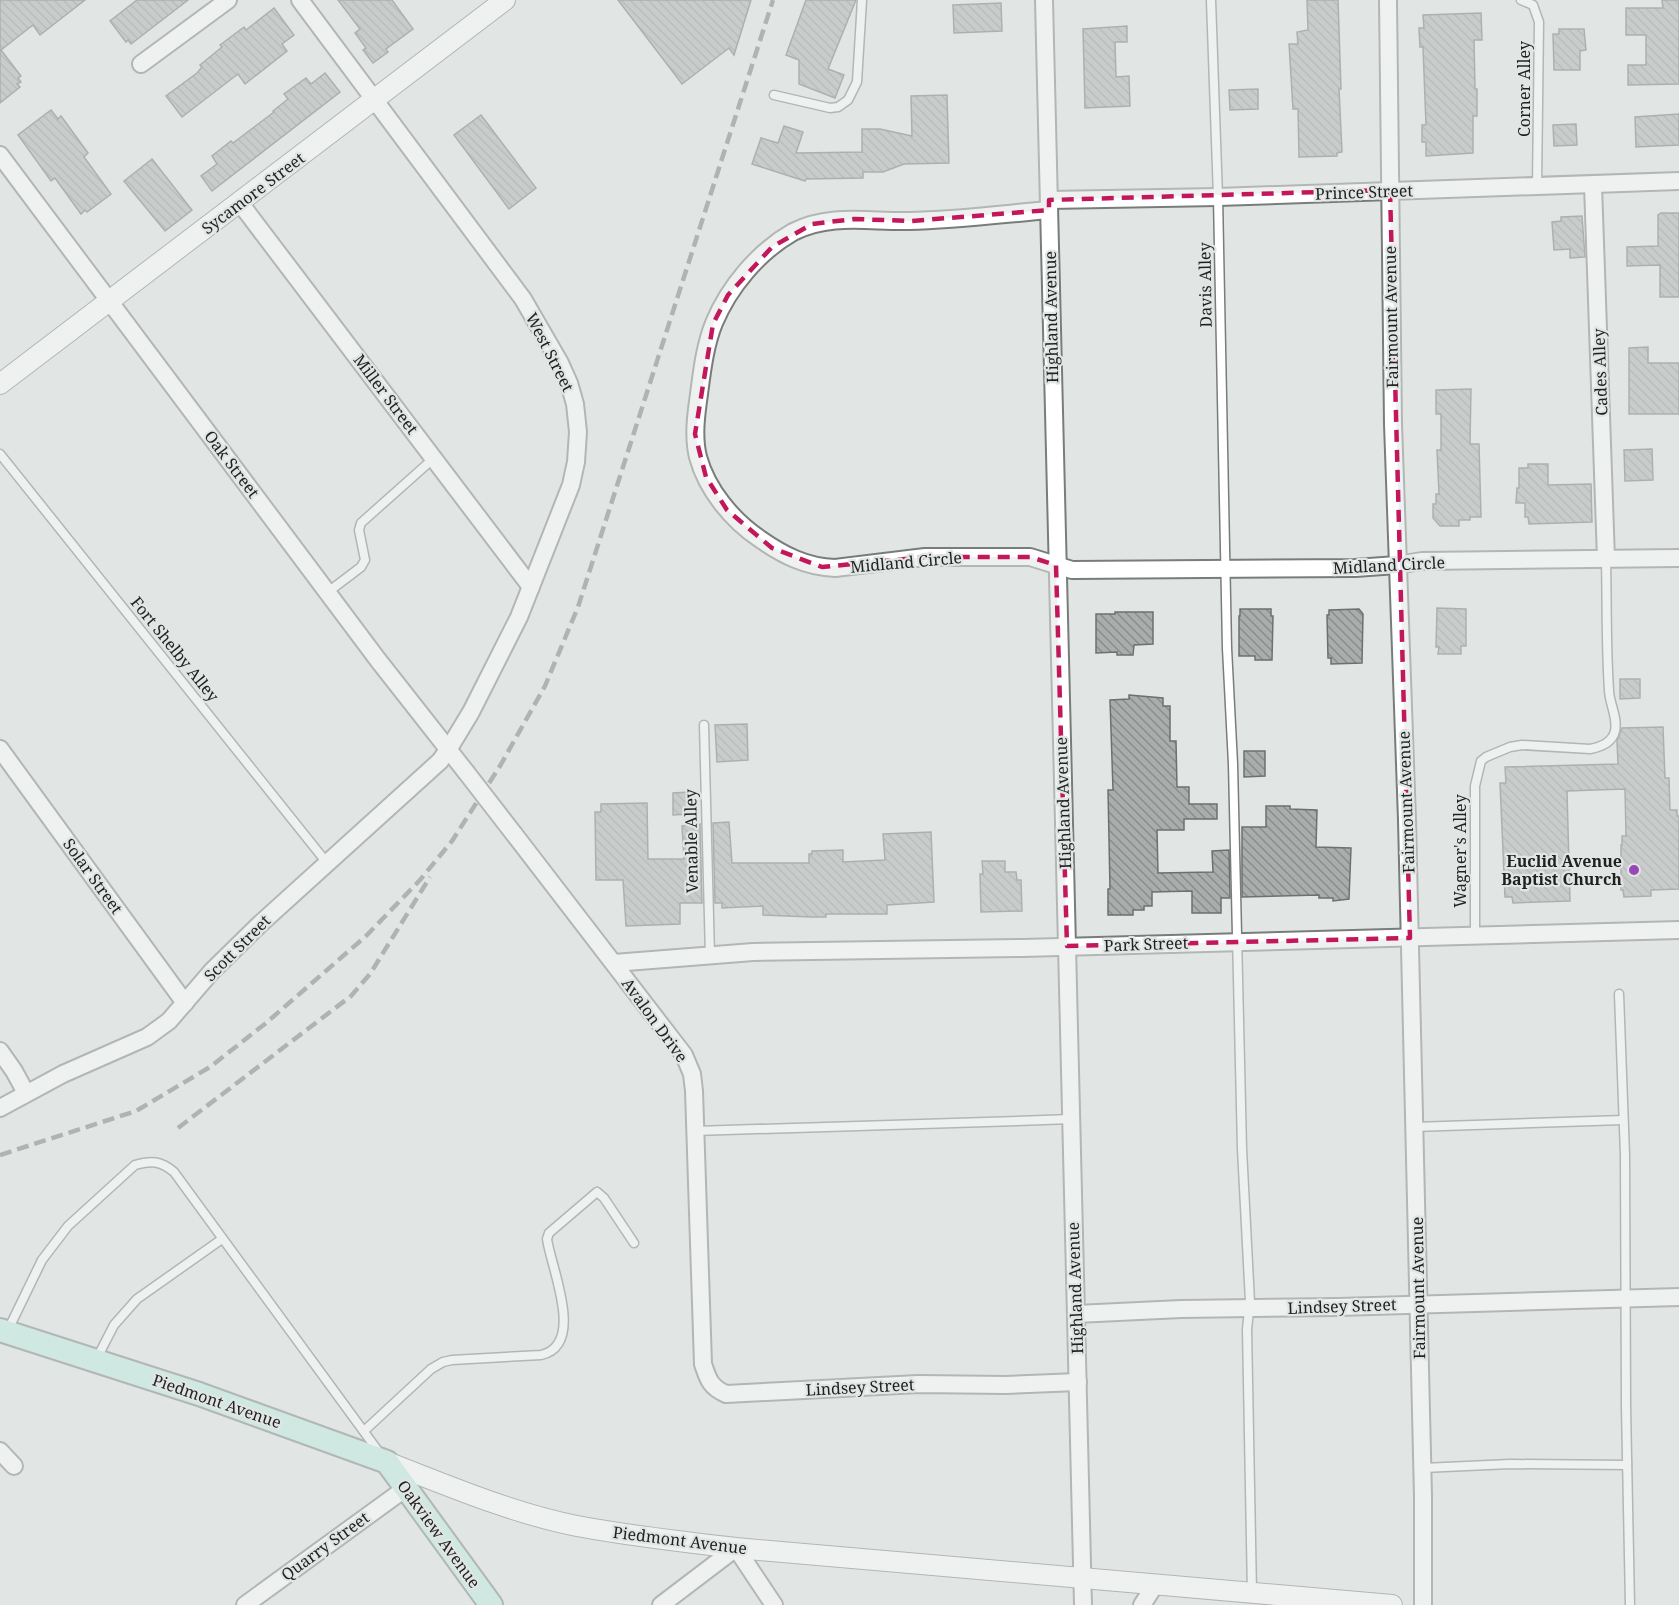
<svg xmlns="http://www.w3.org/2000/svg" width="1679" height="1605" viewBox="0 0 1679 1605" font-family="'Noto Serif',serif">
  <defs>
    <pattern id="building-back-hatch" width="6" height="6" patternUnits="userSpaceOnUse" patternTransform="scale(1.5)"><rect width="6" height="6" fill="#a9aead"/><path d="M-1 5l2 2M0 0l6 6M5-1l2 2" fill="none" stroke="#898d8c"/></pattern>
  </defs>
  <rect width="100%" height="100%" fill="#e1e6e4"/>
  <g fill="url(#building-back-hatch)" stroke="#6c716f" stroke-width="1.5">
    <polygon points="0,0 85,0 40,35 33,25 1,50 21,76 18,78 21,82 17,84 20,87 0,103"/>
    <polygon points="137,0 188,0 131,44 128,40 126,42 110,21"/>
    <polygon points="338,0 392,0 413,29 386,49 388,52 373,63 363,50 366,48 355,33 360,29"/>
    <polygon points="618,0 751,0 734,55 729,48 682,84"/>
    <polygon points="806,0 856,0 828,69 844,75 835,98 799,84 799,60 786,55"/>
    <polygon points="1307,0 1338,0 1341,89 1339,89 1342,152 1337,153 1337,156 1299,157 1298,109 1293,109 1289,44 1298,44 1297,32 1308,30"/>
    <polygon points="1662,0 1679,0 1679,84 1628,85 1628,65 1646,65 1646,35 1626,35 1626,8 1663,8"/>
    <polygon points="1001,3 1002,31 954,33 953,5"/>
    <polygon points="274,8 294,35 282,44 287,51 245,84 238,74 182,117 166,96 197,73 202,67 200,65 222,47 220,45 244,27 246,30"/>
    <polygon points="1481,13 1482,40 1474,40 1475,89 1477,89 1477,116 1473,116 1473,153 1426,156 1426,142 1422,142 1422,125 1426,125 1423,47 1420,47 1419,28 1424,28 1423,15"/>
    <polygon points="1127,26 1127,42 1115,42 1116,77 1129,76 1130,106 1085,108 1083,29"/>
    <polygon points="1559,29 1584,29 1586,50 1580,51 1580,70 1554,70 1553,34 1559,34"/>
    <polygon points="325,73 340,92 212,191 201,176 217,164 212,156 231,141 233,143 274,112 273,111 288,99 284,94 306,78 311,84"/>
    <polygon points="1258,89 1258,109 1230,110 1229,90"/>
    <polygon points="947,95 949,163 904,164 883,172 863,172 863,178 806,179 805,181 752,164 761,138 778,143 784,126 803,132 796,153 862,152 862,129 880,129 912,136 911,96"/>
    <polygon points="51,110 58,119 61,116 88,153 84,157 111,194 87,212 85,210 81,214 55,178 51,181 18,135"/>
    <polygon points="1679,114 1679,145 1636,147 1635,117"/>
    <polygon points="481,115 536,188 509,209 454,135"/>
    <polygon points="1576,124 1577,145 1554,146 1553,125"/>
    <polygon points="152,159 192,210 165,231 124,181"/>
    <polygon points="1661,213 1679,213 1679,297 1660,297 1660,265 1627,266 1627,247 1658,246 1658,215"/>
    <polygon points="1582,216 1585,257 1570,258 1570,249 1554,250 1552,222 1561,221 1561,217"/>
    <polygon points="1648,347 1648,363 1679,363 1679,414 1629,414 1629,348"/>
    <polygon points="1471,389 1470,444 1479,444 1481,517 1470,517 1470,520 1459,520 1459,526 1440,526 1433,518 1433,504 1436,504 1436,494 1439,494 1437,450 1441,450 1441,414 1436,414 1436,390"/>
    <polygon points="1652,449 1653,480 1625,481 1624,450"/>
    <polygon points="1528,464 1548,464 1548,485 1591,484 1592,522 1529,524 1528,517 1525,517 1525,503 1516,503 1517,488 1519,488 1519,468 1528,468"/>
    <polygon points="1437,608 1466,609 1466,646 1461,646 1461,654 1438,654 1439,647 1436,647"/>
    <polygon points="1240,609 1271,609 1271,616 1273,616 1272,660 1255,660 1255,656 1239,656 1239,616 1240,616"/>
    <polygon points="1359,609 1363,614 1362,663 1331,664 1331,658 1328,658 1327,615 1329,615 1329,610"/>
    <polygon points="1115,612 1153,612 1153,644 1134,645 1133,655 1117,655 1117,652 1096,653 1096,614 1115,614"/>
    <polygon points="1620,679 1640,679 1640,698 1620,699"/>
    <polygon points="1129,695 1163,698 1163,706 1170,706 1170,741 1176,741 1177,787 1189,787 1189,804 1217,804 1217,819 1184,819 1184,830 1157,830 1158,873 1213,872 1212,851 1229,850 1230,898 1221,898 1221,913 1192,913 1192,891 1152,892 1152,906 1144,906 1144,910 1133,910 1133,915 1108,915 1108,889 1110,889 1108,790 1113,790 1110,700 1129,699"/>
    <polygon points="747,724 748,760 717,762 715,725"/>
    <polygon points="1663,727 1665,778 1669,778 1670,810 1677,810 1677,816 1679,816 1679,889 1651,890 1651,896 1624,897 1623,890 1621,890 1621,845 1622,845 1622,836 1626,836 1625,789 1567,791 1570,901 1513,903 1512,897 1505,897 1500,783 1506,783 1505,767 1618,764 1617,741 1622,728"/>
    <polygon points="1244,751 1265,751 1265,776 1244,777"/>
    <polygon points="689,792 690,814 673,815 673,793"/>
    <polygon points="647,803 648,859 684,859 682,826 700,824 702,903 680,903 680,924 626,926 623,880 596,880 595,812 601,812 601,804"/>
    <polygon points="1266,806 1290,806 1290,809 1317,810 1316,847 1351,848 1349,899 1333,901 1333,898 1319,898 1319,895 1242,897 1242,827 1266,827"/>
    <polygon points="729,822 732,863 809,863 809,854 812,854 812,851 843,850 843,862 885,860 883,834 931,832 934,902 887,905 887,914 826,914 826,917 811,917 763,915 763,906 722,908 722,903 715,903 713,823"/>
    <polygon points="982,861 1005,861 1005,872 1016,872 1017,880 1021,880 1022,911 981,912 980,874 983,874"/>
  </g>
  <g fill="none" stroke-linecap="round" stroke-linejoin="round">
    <g stroke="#787d7b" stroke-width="11">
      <g id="service">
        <polyline points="1211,0 1218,197 1227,648 1233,764 1242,1149 1250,1302 1247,1329 1252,1593"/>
        <polyline points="1521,0 1533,5 1539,22 1537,186"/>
        <polyline points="774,95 830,108 838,107 848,100 857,82 862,0"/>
        <polyline points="0,454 327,863"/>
        <polyline points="328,592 361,567 365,560 359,530 361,523 434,458"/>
        <polyline points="704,725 710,956"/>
        <path d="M1475 936V786L1481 761 1486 757 1510 747 1522 745 1590 749C1601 747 1612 743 1615 731 1618 717 1609 703 1609 690 1606 646 1607 602 1606 559"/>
        <polyline points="1619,994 1625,1155 1626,1407 1630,1605"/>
        <polyline points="1414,1127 1623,1120"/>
        <path d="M695 1131C821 1126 946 1124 1071 1119"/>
        <path d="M8 1330 42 1260 68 1226 135 1165C151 1160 161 1161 174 1172L381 1455"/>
        <polyline points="96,1360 114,1325 137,1299 222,1239"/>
        <path d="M364 1431 431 1369 443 1362 452 1360 541 1355C586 1345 551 1268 547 1239L549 1233 597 1192 604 1198 634 1243"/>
        <polyline points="1423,1468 1510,1464 1627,1465"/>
      </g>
    </g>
    <g stroke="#787d7b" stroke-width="20">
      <g id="minor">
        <polyline points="1044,0 1083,1605"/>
        <polyline points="1388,0 1393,424 1407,820 1423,1496 1423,1605"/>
        <polyline points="141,64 228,0"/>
        <polyline points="0,155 378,660 466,772"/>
        <polyline points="1593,185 1606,559"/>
        <polyline points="1049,200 1218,197 1679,181"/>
        <polyline points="240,203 531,587"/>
        <path d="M1049 210C1003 214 956 220 909 221 870 222 830 213 793 232 758 252 729 287 714 323 705 345 702 371 699 394 696 415 693 437 698 457 707 490 732 520 760 539 783 555 806 567 835 568L925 557H1030L1072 570 1355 568 1397 565 1422 561 1679 558"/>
        <polyline points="0,749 185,1003"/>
        <path d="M514 834 684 1055 692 1074 694 1091 703 1364C708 1379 710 1387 726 1394L918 1384 1006 1385 1078 1382"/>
        <polyline points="614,963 753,952 1023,948 1679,930"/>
        <polyline points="0,1051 14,1071 26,1093"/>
        <polyline points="0,1108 63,1074 147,1037 169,1021 212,971 260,924 440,761 448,750 471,712 519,617 571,485 576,462 578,432 575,404 569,383 560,363 523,299 300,0"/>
        <polyline points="1076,1314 1181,1309 1338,1307 1679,1297"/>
        <polyline points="0,1451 14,1466"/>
        <polyline points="245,1605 406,1488"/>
        <polyline points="661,1605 736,1548 774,1605"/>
        <polyline points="1142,1605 1155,1585"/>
      </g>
    </g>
    <g stroke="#787d7b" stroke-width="22">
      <g id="tertiary">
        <polyline points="0,384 505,0"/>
        <path d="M387 1462C449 1486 512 1513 577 1526 630 1536 683 1542 736 1548L1392 1605"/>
      </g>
    </g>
    <g stroke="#787d7b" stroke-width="26">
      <polyline id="secondary" points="0,1330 199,1394 387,1462 491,1605"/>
    </g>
    <use href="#service" stroke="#fff" stroke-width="8"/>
    <use href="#minor" stroke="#fff" stroke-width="16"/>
    <use href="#tertiary" stroke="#fff" stroke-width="20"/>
    <use href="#secondary" stroke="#baeae0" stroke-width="22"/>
    <g stroke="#747775" stroke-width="4.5" stroke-dasharray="12 6" stroke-linecap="butt">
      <polyline points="178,1128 351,996 370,974 430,877"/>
      <polyline points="0,1155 136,1111 210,1067 266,1023 366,936 420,880 452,841 500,766 545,686 578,607 773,0"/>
    </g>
    <g stroke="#787d7b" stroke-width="20" stroke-linecap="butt">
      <polyline id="minor-bridge" points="466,772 514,834"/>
    </g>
    <use href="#minor-bridge" stroke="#fff" stroke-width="16"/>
  </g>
  <path d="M0 0H1679V1605H0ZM1390 190 1410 938 1067 946 1056 565 1030 557H925L822 567 772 548 727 510 706 477 695 434 713 324 728 295 772 247 812 224 854 219 911 221 1049 210V200Z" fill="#e1e6e4" fill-opacity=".55" fill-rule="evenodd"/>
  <path fill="none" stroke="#c2185b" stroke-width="4.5" stroke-dasharray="12 8" stroke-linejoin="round" d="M1390 190 1410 938 1067 946 1056 565 1030 557H925L822 567 772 548 727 510 706 477 695 434 713 324 728 295 772 247 812 224 854 219 911 221 1049 210V200Z"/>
  <circle fill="#9947b6" stroke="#e1e6e4" stroke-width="2" cx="1634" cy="870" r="6"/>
  <g text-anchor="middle" stroke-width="4.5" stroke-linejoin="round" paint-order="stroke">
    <g font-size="16" fill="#1f2120" stroke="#e1e6e4">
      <text transform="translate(1524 89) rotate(-90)" y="6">Corner Alley</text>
      <text transform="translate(1364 192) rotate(-2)" y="6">Prince Street</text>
      <text transform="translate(253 193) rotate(-37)" y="6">Sycamore Street</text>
      <text transform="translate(1205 285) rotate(-91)" y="6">Davis Alley</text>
      <text transform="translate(1051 317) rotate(-91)" y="6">Highland Avenue</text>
      <text transform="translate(1391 317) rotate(-91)" y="6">Fairmount Avenue</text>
      <text transform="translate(550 352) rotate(63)" y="6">West Street</text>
      <text transform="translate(1600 372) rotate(-92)" y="6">Cades Alley</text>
      <text transform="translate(386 394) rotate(53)" y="6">Miller Street</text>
      <text transform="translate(232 464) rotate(53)" y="6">Oak Street</text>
      <text transform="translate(906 562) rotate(-5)" y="6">Midland Circle</text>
      <text transform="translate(1389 565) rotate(-3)" y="6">Midland Circle</text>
      <text transform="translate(175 649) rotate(51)" y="6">Fort Shelby Alley</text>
      <text transform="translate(1406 802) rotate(-92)" y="6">Fairmount Avenue</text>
      <text transform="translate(1063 803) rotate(-92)" y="6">Highland Avenue</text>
      <text transform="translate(691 841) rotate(-91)" y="6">Venable Alley</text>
      <text transform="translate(1460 851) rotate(-90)" y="6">Wagner's Alley</text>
      <text transform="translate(93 876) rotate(54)" y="6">Solar Street</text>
      <text transform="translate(1146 944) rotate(-2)" y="6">Park Street</text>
      <text transform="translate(237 948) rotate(-45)" y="6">Scott Street</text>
      <text transform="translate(655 1020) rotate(54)" y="6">Avalon Drive</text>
      <text transform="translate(1075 1288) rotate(-92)" y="6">Highland Avenue</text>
      <text transform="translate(1418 1288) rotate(-91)" y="6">Fairmount Avenue</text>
      <text transform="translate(1342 1306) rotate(-2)" y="6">Lindsey Street</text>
      <text transform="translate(860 1387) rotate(-3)" y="6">Lindsey Street</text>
      <text transform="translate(217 1401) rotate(19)" y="6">Piedmont Avenue</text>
      <text transform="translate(439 1534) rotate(54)" y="6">Oakview Avenue</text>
      <text transform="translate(680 1540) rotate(7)" y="6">Piedmont Avenue</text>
      <text transform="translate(325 1546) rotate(-36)" y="6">Quarry Street</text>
    </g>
    <g font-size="16" font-weight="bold" fill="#1f2120" stroke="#e1e6e4" text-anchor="end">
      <text x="1622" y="867">Euclid Avenue<tspan x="1622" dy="18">Baptist Church</tspan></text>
    </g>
  </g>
</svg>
